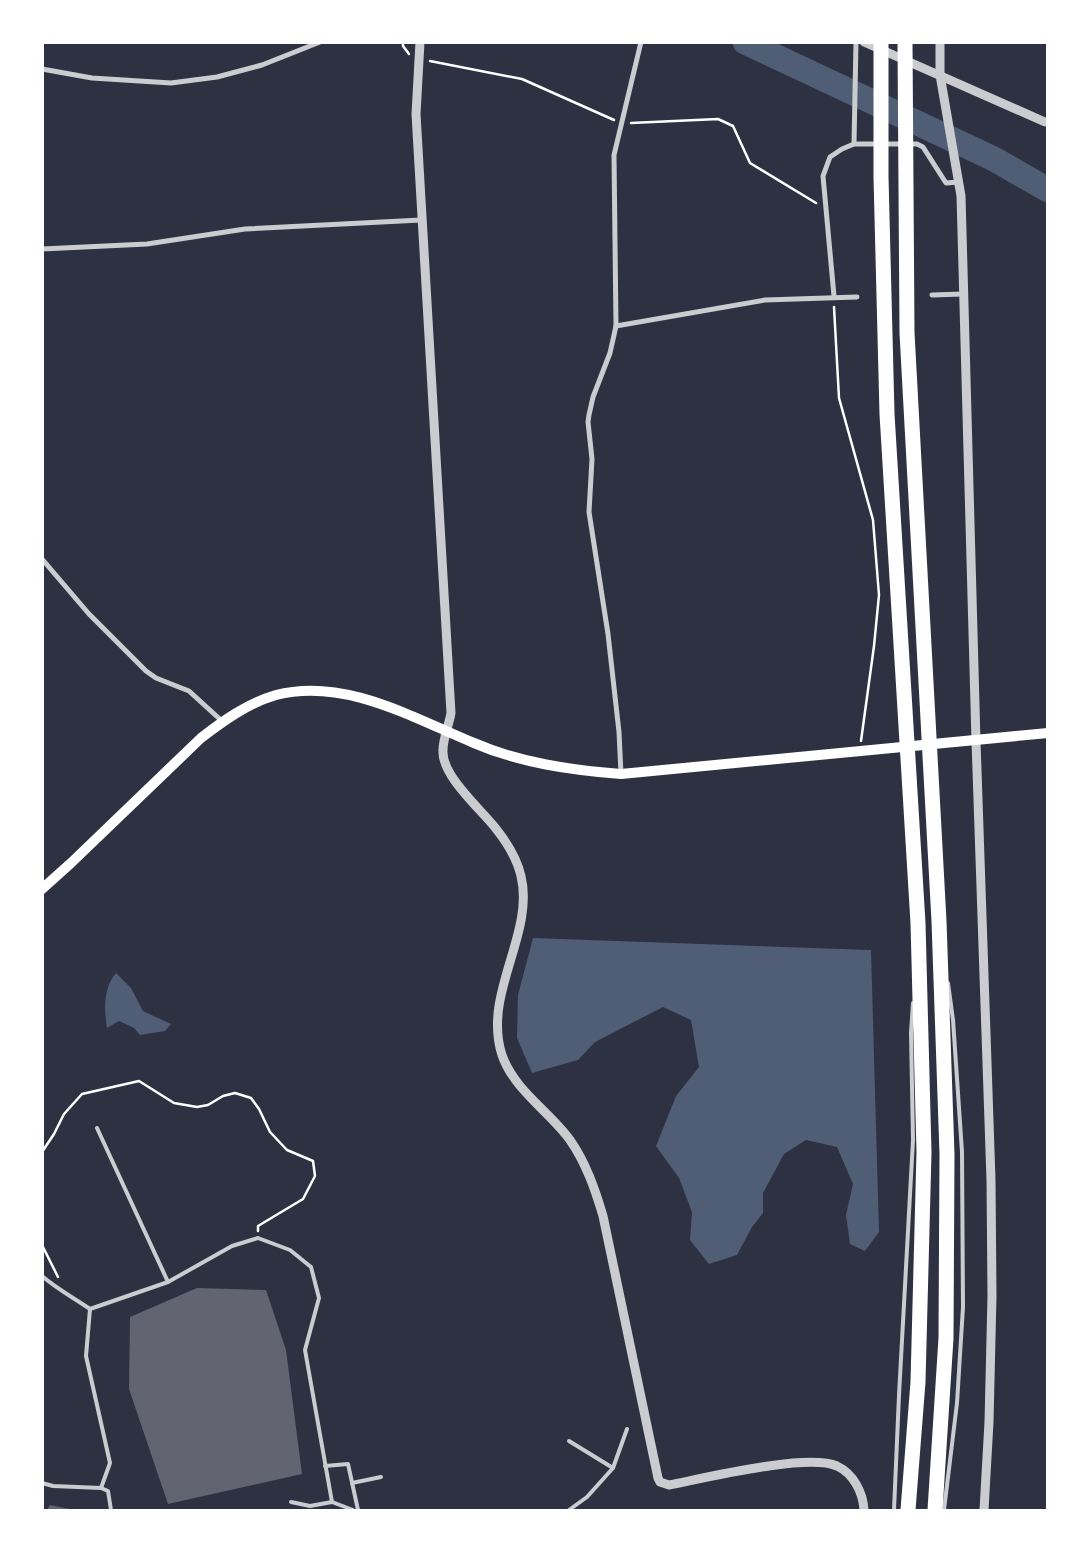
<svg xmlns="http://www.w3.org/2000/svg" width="1090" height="1553" viewBox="0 0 1090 1553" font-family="'Space Grotesk',sans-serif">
  <rect width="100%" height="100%" fill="#2d3142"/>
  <g fill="#4f5d75">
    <polygon points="533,938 871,950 879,1232 865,1251 850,1244 846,1215 853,1184 837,1147 806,1140 784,1154 763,1193 763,1213 752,1227 737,1255 709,1264 690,1240 692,1212 679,1178 656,1146 676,1096 699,1067 691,1020 663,1007 595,1042 578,1060 532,1073 517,1038 518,995"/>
    <path d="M116 973 131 988 143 1011 171 1024 165 1031 140 1035 134 1028 119 1021 107 1028C104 1010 103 988 116 973Z"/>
  </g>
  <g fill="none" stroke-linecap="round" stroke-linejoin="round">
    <polyline stroke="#4f5d75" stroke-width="25" points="745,42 994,159 1048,190"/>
  </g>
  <g fill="#626471">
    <polygon points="197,1288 266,1290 286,1350 302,1474 168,1504 129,1389 130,1317"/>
    <polygon points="50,1505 74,1510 47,1510"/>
  </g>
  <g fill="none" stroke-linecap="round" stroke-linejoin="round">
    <g stroke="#fff" stroke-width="2.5">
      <polyline points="403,42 403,46 409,54"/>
      <polyline points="430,61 522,79 614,120"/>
      <polyline points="631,123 718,119 733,126 750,163 816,203"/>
      <polyline points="834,307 839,398 873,520 879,595 874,646 861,741"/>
      <polyline points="42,1152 54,1134 64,1114 82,1094 139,1081 174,1103 197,1107 208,1105 223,1096 235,1093 251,1098 259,1109 270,1132 287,1150 313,1161 315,1176 303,1199 258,1226 258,1231"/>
      <polyline points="42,1245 58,1277"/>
    </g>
    <g stroke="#caccd0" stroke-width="4">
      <polyline points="97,1128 168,1282"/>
      <path d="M42 1276C57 1289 74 1298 90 1309"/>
      <polyline points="569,1441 613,1468"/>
      <polyline points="325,1466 348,1464 358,1510"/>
      <polyline points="42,1483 53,1486 101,1488 110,1463 86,1356 90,1309 168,1282 232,1246 258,1238 290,1250 311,1267 319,1298 305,1350 332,1502 353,1510"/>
      <polyline points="352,1483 381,1477"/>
      <polyline points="101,1488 108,1491 111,1510"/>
      <polyline points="291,1502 310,1506 332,1502"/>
      <polyline points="569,1510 587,1497 613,1468 627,1429"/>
      <polyline points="894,1510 899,1395 913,1140 911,1033 913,1003"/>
      <polyline points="944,1510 957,1403 963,1307 962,1152 953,1020 948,983"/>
    </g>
    <g stroke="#caccd0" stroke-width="5">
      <polyline points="42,69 92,78 171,83 217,77 262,65 320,42"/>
      <polyline points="854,144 856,42"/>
      <polyline points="42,249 147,244 245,229 421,220"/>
      <polyline points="932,295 963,294"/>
      <polyline points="834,296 823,176 830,157 842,149 854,144 917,144 923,147 946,183 959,182"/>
      <polyline points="616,326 765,300 857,297"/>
      <polyline points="42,559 89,614 146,671 156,678 189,691 223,722"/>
      <polyline points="621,774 619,732 608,634 589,512 592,459 588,422 589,415 593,397 610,353 616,326 614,155 641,42"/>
    </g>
    <g stroke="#caccd0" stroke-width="9">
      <path d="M420 42 416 114 451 713C449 725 443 738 443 750 441 776 482 810 497 830 508 844 517 859 521 876 535 934 482 994 502 1055 514 1090 549 1111 570 1140 586 1163 595 1189 603 1216L658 1478 660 1482 669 1485C705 1478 807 1453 837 1466 854 1474 863 1493 864 1510"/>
      <polyline points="864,42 1045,122"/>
      <polyline points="940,42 940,75 961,196 976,741 991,1180 992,1296 989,1422 984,1510"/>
    </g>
    <path stroke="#fff" stroke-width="10" d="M42 889 71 863 201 738C223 721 248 703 276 695 344 677 413 718 474 743 520 763 571 770 621 774L1048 733"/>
    <g stroke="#fff" stroke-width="15">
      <polyline points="881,42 881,177 887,414 918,923 924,1152 918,1382 908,1510"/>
      <polyline points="905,42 907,333 939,921 947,1154 946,1338 935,1510"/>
    </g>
  </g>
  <rect width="1090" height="1553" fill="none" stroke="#ffffff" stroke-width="88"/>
</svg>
